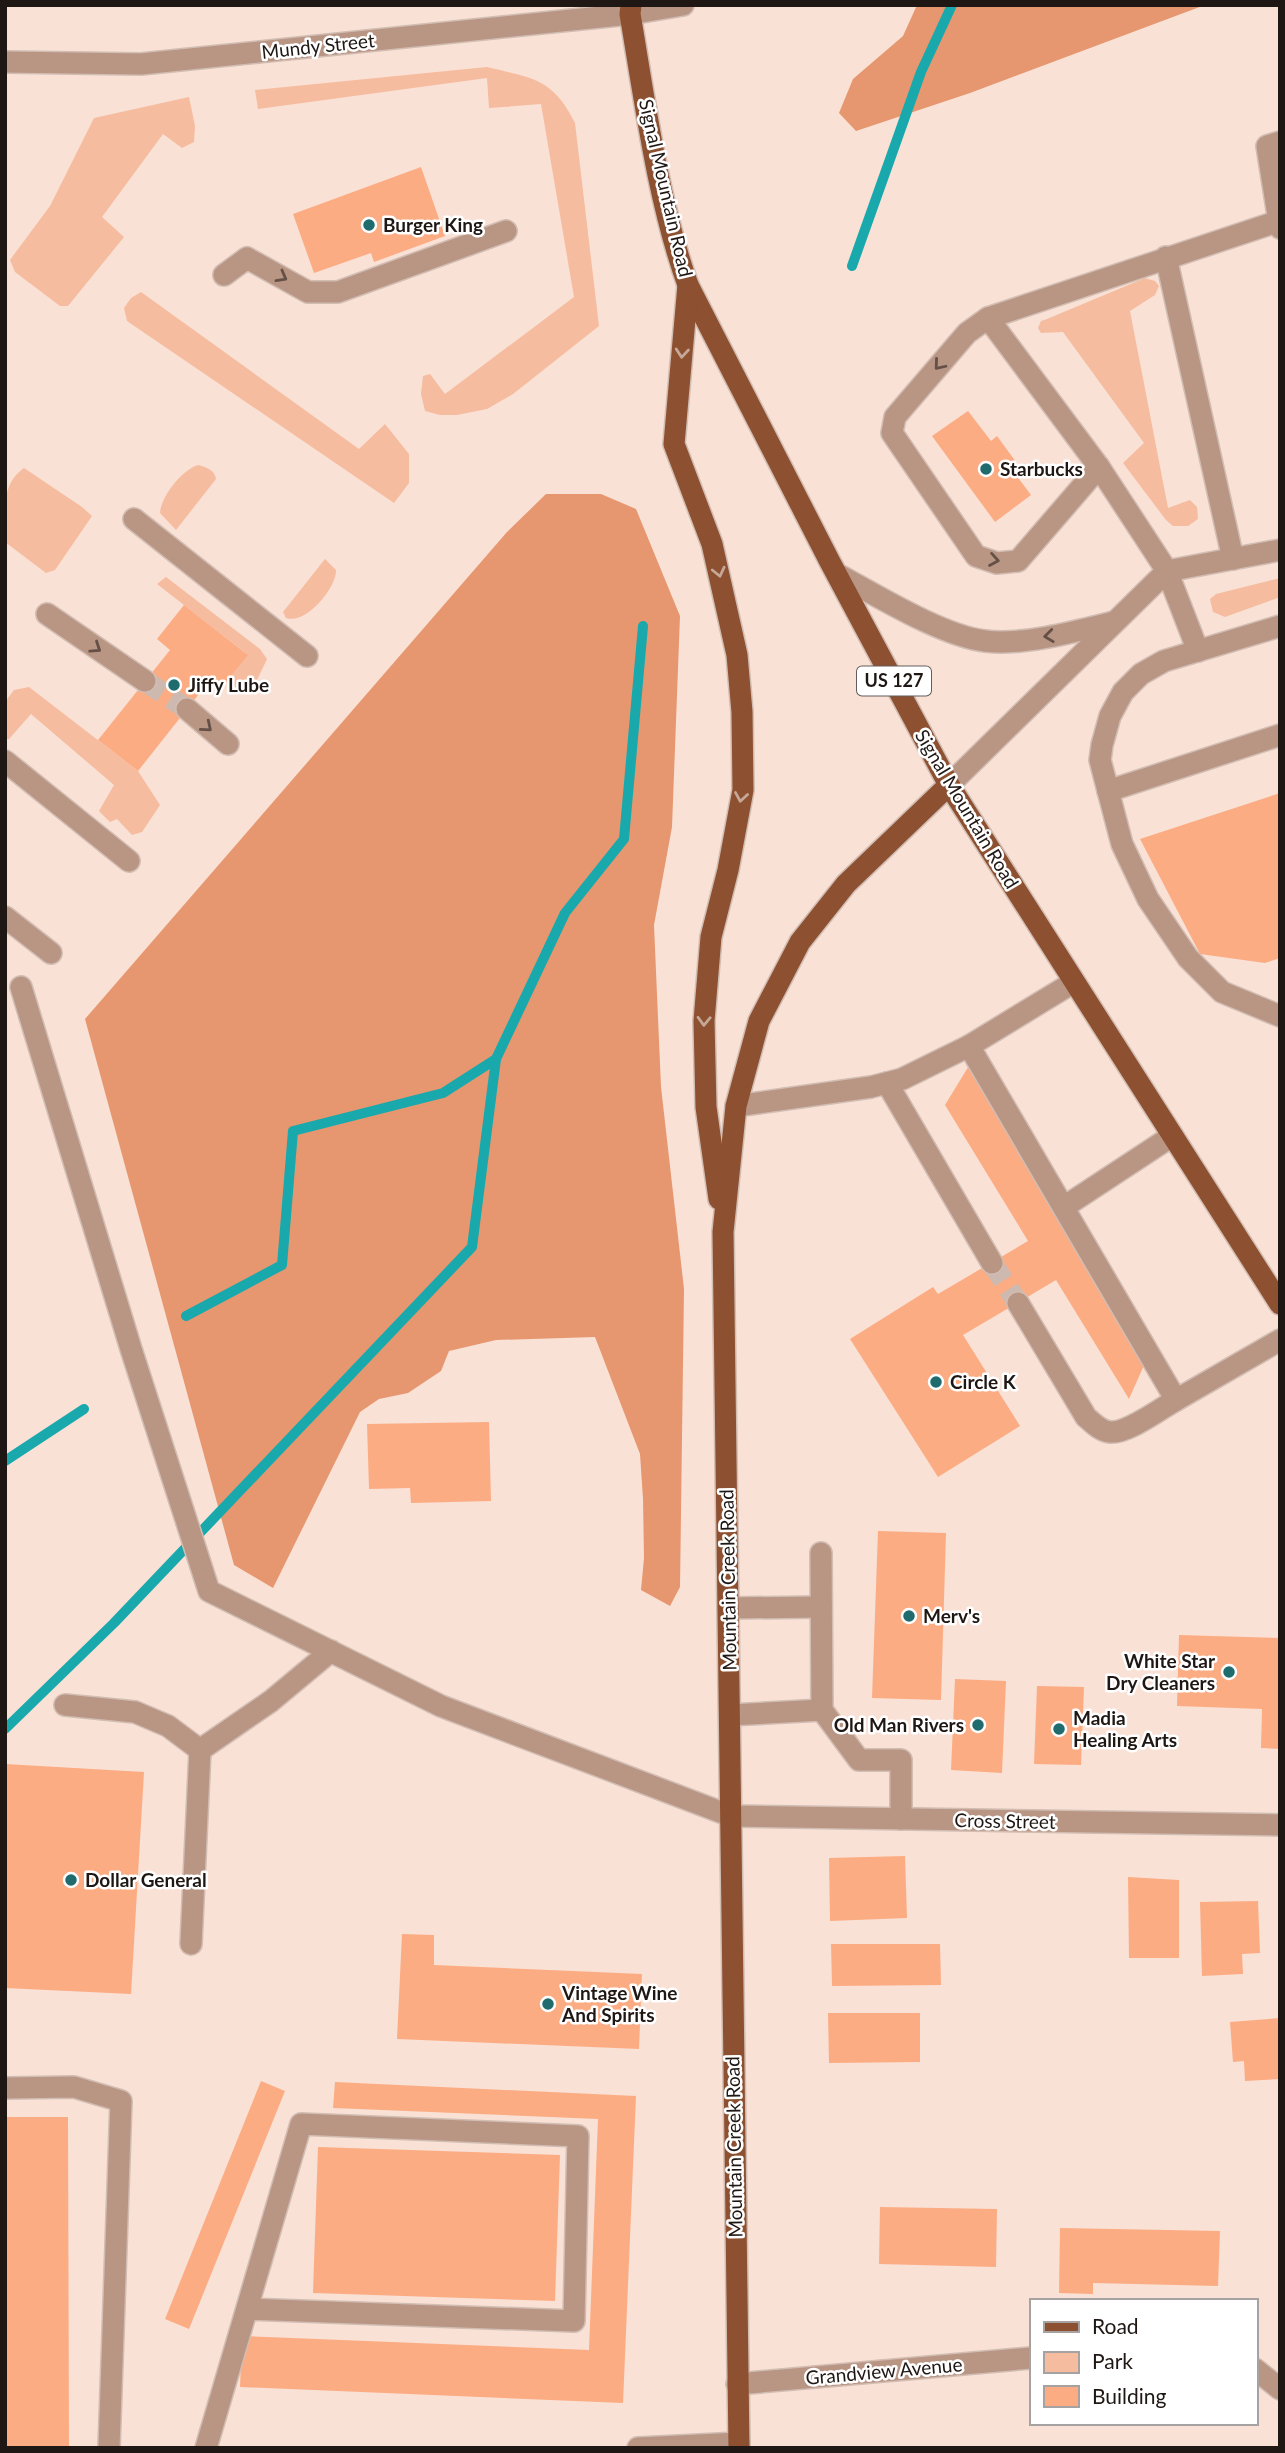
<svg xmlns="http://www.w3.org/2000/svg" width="1285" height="2453" viewBox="0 0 1285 2453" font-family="Lato,sans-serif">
  <rect width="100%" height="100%" fill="#f9e1d6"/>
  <g fill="#f6bc9f">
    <path d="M487 67C532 78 553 78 575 123L599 326 513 394 487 409 457 415H440L425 411 421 394 423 376 430 374 445 394 574 297 541 104 489 108 487 78 258 109 255 90Z"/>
    <polygon points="189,97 195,126 194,142 182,148 163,134 102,217 124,237 68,306 60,306 15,272 10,260 50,206 94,118"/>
    <polygon points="1145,278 1155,281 1159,286 1155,295 1130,311 1168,508 1190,500 1197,507 1198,519 1188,526 1173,526 1166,520 1123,463 1144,443 1063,332 1041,333 1038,328 1041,321 1047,319"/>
    <polygon points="141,292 359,449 385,424 409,454 409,483 394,503 127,321 124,308 131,298"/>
    <path d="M198 465C206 467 215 470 216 479L176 530 160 513C161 496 182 470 198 465Z"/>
    <path d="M24 468 82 507 92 516 55 570 46 573 5 542C5 513 0 485 24 468Z"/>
    <path d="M325 559 336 570C337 587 306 625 286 618L283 612Z"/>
    <polygon points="166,577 260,649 267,659 257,680 245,693 225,682 247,654 157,584"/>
    <polygon points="1280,578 1280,597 1225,617 1213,612 1210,599 1216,594"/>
    <polygon points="29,687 138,771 160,805 142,832 132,835 117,819 110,822 99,811 114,785 31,714 9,739 5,739 5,702 14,690"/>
  </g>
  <g fill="#e6976f">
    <polygon points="917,5 1205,5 970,93 856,131 839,113 853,79 903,36"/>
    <polygon points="546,494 601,494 636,509 680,616 672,827 654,925 661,1087 684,1289 680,1587 670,1606 641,1590 644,1558 643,1499 640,1454 595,1337 496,1340 449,1351 441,1371 408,1393 379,1399 360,1412 273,1588 234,1565 85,1019 507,532"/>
  </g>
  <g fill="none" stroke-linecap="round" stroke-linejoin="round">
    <g stroke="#19a9ad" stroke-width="10">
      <polyline points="852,266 921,72 952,5"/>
      <polyline points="186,1316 282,1265 293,1131 443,1093 496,1059"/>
      <polyline points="5,1461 84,1409"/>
      <polyline points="5,1729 114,1623 472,1247 496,1059 565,913 624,839 643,626"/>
    </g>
  </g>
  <g fill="#fcac83">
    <polygon points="421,167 445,236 374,262 371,253 314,273 293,214"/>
    <polygon points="968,411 991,441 997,436 1019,466 1013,471 1031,495 995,522 932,436"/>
    <polygon points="184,605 248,655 221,688 210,680 138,771 98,740 170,650 157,639"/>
    <polygon points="1280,793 1280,958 1265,963 1200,954 1140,839"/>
    <polygon points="970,1064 1145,1363 1129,1399 1056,1280 963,1335 1020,1426 938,1477 850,1339 933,1287 938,1294 1028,1241 945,1105"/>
    <polygon points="489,1422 491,1501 411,1503 410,1488 369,1489 367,1424"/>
    <polygon points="878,1531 946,1533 941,1700 872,1698"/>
    <polygon points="1179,1635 1280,1638 1280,1749 1261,1748 1262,1709 1177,1706"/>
    <polygon points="955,1679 1006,1681 1002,1773 951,1770"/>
    <polygon points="1037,1686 1084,1687 1081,1765 1034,1764"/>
    <polygon points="5,1764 144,1772 131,1994 5,1988"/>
    <polygon points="905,1856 907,1918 830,1921 829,1858"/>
    <polygon points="1128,1877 1179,1880 1179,1958 1129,1958"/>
    <polygon points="1258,1901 1260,1953 1242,1954 1243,1974 1202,1976 1200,1902"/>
    <polygon points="402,1934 434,1935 434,1965 642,1974 639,2049 397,2039"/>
    <polygon points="831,1944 940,1944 941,1985 832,1986"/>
    <polygon points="828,2013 920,2013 920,2062 829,2063"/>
    <polygon points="1280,2018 1280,2079 1245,2081 1244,2061 1233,2062 1230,2022"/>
    <polygon points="261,2081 285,2091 189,2329 165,2319"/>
    <polygon points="335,2082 636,2096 623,2403 240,2387 242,2336 589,2350 598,2119 333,2108"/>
    <polygon points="5,2117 68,2117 69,2448 5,2448"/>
    <polygon points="318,2147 560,2155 555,2301 313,2293"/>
    <polygon points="880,2207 997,2209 996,2267 879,2264"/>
    <polygon points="1060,2228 1220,2231 1218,2286 1093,2283 1093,2294 1059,2293"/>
  </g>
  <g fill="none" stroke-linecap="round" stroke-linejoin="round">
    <g stroke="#cdb9af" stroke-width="21" stroke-dasharray="21 10" stroke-linecap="butt">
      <polyline points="145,681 187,709"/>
      <polyline points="992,1263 1018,1303"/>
    </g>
    <g stroke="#d2bdb3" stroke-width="24">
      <g id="minor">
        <polyline points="5,62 141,64 630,14 683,5"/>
        <polyline points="1280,142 1267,146 1280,228"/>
        <polyline points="1166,257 1233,559"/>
        <polyline points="224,275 247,258 308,292 338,292 506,231"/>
        <polyline points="988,318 967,333 895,417 892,433 976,556 997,563 1018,561 1099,467"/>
        <polyline points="134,519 307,656"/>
        <path d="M837 574C876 595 942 636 985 641 1022 646 1078 631 1114 622"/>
        <polyline points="47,614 145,681"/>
        <polyline points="1280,626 1164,661 1141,674 1123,692 1110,716 1102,745 1100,760 1122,844 1148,899 1188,958 1222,992 1280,1016"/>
        <polyline points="1198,651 1167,571 1099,467 988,318 1279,221"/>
        <polyline points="187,709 228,744"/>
        <polyline points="5,761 129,861"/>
        <polyline points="949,785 1167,571 1280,550"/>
        <polyline points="1108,791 1280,735"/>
        <polyline points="5,917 51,953"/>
        <polyline points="1074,982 969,1046 1176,1400 1280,1340"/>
        <polyline points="21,987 131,1349 209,1591 441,1706 731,1816 1280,1825"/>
        <polyline points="887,1083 992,1263"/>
        <polyline points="736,1106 871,1087 902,1079 969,1046"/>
        <polyline points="1064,1207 1172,1136"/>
        <path d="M1018 1303 1086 1417C1093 1423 1100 1431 1110 1432 1127 1434 1160 1409 1176 1400"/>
        <polyline points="821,1553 822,1710 859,1760 901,1760 901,1819"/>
        <polyline points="728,1608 821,1607"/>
        <polyline points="65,1705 135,1712 168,1726 200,1750 271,1701 331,1651"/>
        <polyline points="730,1715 822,1710"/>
        <polyline points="191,1944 200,1750"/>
        <polyline points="5,2088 74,2087 121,2101 109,2448"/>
        <polyline points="1255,2369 1280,2389"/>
        <polyline points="737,2384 1031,2358"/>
        <polyline points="206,2448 301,2124 578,2136 574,2321 247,2309"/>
        <polyline points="638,2448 739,2443"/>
      </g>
    </g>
    <g stroke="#d2bdb3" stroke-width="24">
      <g id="major">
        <path d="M631 5 630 14C645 102 658 202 688 285L830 562 949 785 1280 1304"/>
        <polyline points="688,285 674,444 712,544 737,655 742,712 743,790 728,870 711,937 704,1021 706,1107 719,1199"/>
        <polyline points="739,2448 723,1232 736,1106 759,1021 800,942 846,884 949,785"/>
      </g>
    </g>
    <use href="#minor" stroke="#b99584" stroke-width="21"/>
    <use href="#major" stroke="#8d5030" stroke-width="21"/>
  </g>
  <defs><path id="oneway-chevron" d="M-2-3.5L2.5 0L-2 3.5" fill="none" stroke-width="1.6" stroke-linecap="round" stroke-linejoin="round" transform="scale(1.75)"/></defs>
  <g stroke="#645046">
    <use href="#oneway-chevron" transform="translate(282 277) rotate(29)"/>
    <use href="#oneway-chevron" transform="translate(939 365) rotate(130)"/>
    <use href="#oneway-chevron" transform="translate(994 560) rotate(10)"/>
    <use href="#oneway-chevron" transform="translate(1049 636) rotate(173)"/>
    <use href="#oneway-chevron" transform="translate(96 648) rotate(34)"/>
    <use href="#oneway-chevron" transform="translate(207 727) rotate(40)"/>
  </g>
  <g stroke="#c6a898">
    <use href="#oneway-chevron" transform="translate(682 353) rotate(95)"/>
    <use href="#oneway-chevron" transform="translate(719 572) rotate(77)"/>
    <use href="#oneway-chevron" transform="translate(741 797) rotate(99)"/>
    <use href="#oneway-chevron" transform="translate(704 1021) rotate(92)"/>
  </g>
  <g fill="#1f6b6d" stroke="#fff" stroke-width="2.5">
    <circle cx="369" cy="225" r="7"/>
    <circle cx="986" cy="469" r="7"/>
    <circle cx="174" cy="685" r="7"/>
    <circle cx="936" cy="1382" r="7"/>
    <circle cx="909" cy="1616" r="7"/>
    <circle cx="1229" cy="1672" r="7"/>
    <circle cx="978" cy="1725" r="7"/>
    <circle cx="1059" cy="1729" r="7"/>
    <circle cx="71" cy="1880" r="7"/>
    <circle cx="548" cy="2004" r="7"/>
  </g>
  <g text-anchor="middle" stroke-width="5" stroke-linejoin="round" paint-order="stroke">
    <rect fill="#fff" stroke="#625d5a" stroke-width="2" x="857" y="666.5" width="74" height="29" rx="5"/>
    <g font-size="18" font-weight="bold" fill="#1f1713">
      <text x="894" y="687">US 127</text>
    </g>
    <g font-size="19" fill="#1f1713" stroke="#fff">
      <text transform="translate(318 46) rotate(-6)" y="7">Mundy Street</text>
      <text transform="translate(666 188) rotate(77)" y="7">Signal Mountain Road</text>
      <text transform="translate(967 809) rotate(59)" y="7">Signal Mountain Road</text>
      <text transform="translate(728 1580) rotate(-91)" y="7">Mountain Creek Road</text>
      <text transform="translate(1005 1821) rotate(1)" y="7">Cross Street</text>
      <text transform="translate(734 2147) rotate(-91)" y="7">Mountain Creek Road</text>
      <text transform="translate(884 2371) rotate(-5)" y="7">Grandview Avenue</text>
    </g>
    <g font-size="19" font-weight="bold" fill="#1f1713" stroke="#fff" text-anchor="start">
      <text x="383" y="232">Burger King</text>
      <text x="1000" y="476">Starbucks</text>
      <text x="188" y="692">Jiffy Lube</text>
      <text x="950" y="1389">Circle K</text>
      <text x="923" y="1623">Merv's</text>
      <text x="1215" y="1668" text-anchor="end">White Star<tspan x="1215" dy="22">Dry Cleaners</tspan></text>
      <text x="1073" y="1725">Madia<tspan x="1073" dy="22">Healing Arts</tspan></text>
      <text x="964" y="1732" text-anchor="end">Old Man Rivers</text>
      <text x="85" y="1887">Dollar General</text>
      <text x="562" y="2000">Vintage Wine<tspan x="562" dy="22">And Spirits</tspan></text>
    </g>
  </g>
  <rect width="1285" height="2453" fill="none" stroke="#1f1713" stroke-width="14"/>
  <rect x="1030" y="2299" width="228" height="126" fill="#ffffff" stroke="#a5a2a1" stroke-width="2"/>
  <rect x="1044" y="2322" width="35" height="10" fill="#8d5030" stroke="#a5a2a1" stroke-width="2"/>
  <text x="1092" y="2334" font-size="21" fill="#1f1713">Road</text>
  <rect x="1044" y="2352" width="35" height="21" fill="#f6bc9f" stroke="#a5a2a1" stroke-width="2"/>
  <text x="1092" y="2369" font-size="21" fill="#1f1713">Park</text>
  <rect x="1044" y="2386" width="35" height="21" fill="#fcac83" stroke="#a5a2a1" stroke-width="2"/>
  <text x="1092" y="2404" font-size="21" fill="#1f1713">Building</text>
</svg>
